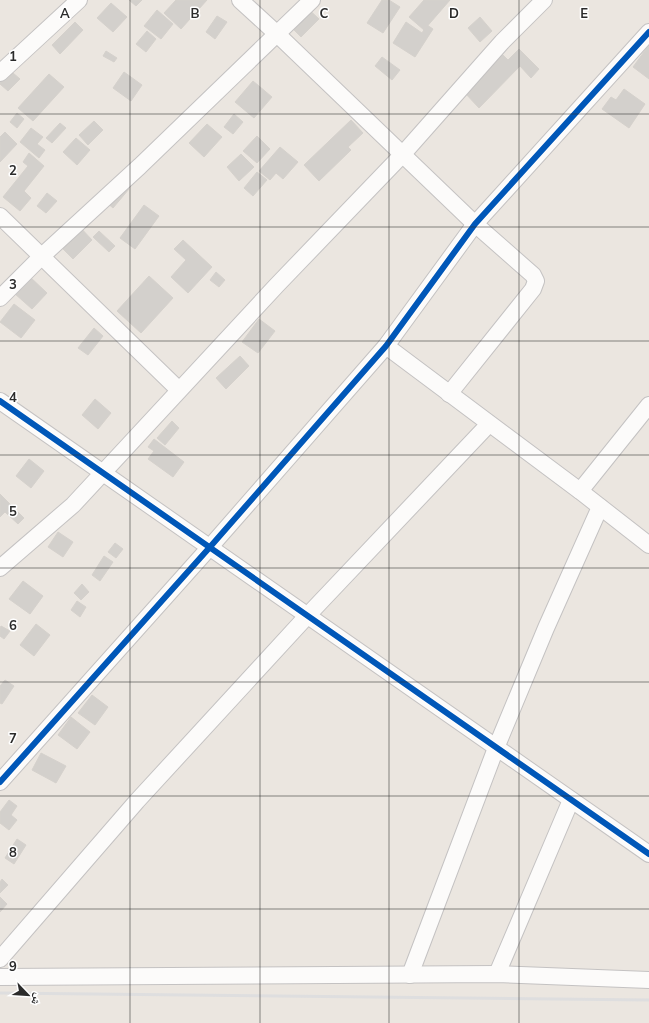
<svg xmlns="http://www.w3.org/2000/svg" width="649" height="1023" viewBox="0 0 649 1023" font-family="Mulish,'Noto Naskh Arabic',sans-serif">
  <rect width="100%" height="100%" fill="#ebe6e0"/>
  <g fill="#d3d0cc" stroke="#d5d1cc">
    <polygon points="129,0 142,0 136,6"/>
    <polygon points="176,0 207,0 181,29 164,13"/>
    <polygon points="382,0 389,0 400,7 383,33 367,23"/>
    <polygon points="424,0 450,0 424,30 409,17"/>
    <polygon points="111,3 127,17 113,32 97,18"/>
    <polygon points="304,5 319,19 301,37 287,23"/>
    <polygon points="157,10 173,24 161,39 144,26"/>
    <polygon points="217,16 227,22 215,39 206,32"/>
    <polygon points="480,17 492,31 480,42 468,28"/>
    <polygon points="75,22 83,30 60,54 52,45"/>
    <polygon points="406,22 422,33 427,25 433,29 415,57 393,43"/>
    <polygon points="147,31 156,39 146,52 136,44"/>
    <polygon points="649,45 649,79 633,67"/>
    <polygon points="519,49 539,69 531,78 520,66 479,108 465,93 503,55 508,60"/>
    <polygon points="106,51 117,58 114,62 103,56"/>
    <polygon points="382,57 400,70 392,80 375,66"/>
    <polygon points="6,67 20,79 8,91 0,84 0,74"/>
    <polygon points="124,72 142,85 131,101 113,88"/>
    <polygon points="49,74 64,87 33,121 18,108"/>
    <polygon points="253,81 272,97 254,118 235,102"/>
    <polygon points="624,89 645,104 629,128 602,109 611,97 616,100"/>
    <polygon points="17,113 24,119 17,128 10,122"/>
    <polygon points="234,114 243,122 233,134 224,127"/>
    <polygon points="351,120 363,133 348,147 351,150 319,181 304,165"/>
    <polygon points="94,121 103,130 88,145 79,135"/>
    <polygon points="60,123 66,128 52,143 46,138"/>
    <polygon points="207,124 222,137 204,157 189,143"/>
    <polygon points="31,128 43,137 37,144 45,150 39,158 20,142"/>
    <polygon points="5,132 17,144 0,162 0,137"/>
    <polygon points="257,136 270,149 257,163 243,151"/>
    <polygon points="76,138 90,150 77,165 63,152"/>
    <polygon points="280,147 298,162 283,179 276,173 270,180 259,171"/>
    <polygon points="29,153 44,166 24,191 31,198 20,211 3,197 28,166 23,162"/>
    <polygon points="241,154 254,167 239,181 227,167"/>
    <polygon points="257,172 267,180 253,196 244,188"/>
    <polygon points="121,183 129,189 113,208 105,201"/>
    <polygon points="47,193 57,201 46,213 37,206"/>
    <polygon points="144,205 159,216 135,249 120,238"/>
    <polygon points="78,225 92,240 73,259 58,244"/>
    <polygon points="99,231 115,246 109,252 93,237"/>
    <polygon points="183,240 212,267 188,293 171,277 186,260 174,249"/>
    <polygon points="216,272 225,280 219,287 210,280"/>
    <polygon points="29,276 47,293 32,309 14,293"/>
    <polygon points="149,276 173,298 141,333 117,311"/>
    <polygon points="14,304 35,320 21,338 0,322"/>
    <polygon points="259,319 275,331 258,353 242,342"/>
    <polygon points="94,328 103,336 88,355 78,348"/>
    <polygon points="240,356 249,366 226,389 216,378"/>
    <polygon points="95,399 111,413 98,429 82,415"/>
    <polygon points="172,421 179,428 165,445 157,438"/>
    <polygon points="154,439 184,462 173,477 148,459 154,451 148,447"/>
    <polygon points="29,459 44,471 31,488 16,476"/>
    <polygon points="0,494 24,518 18,524 5,512 0,517"/>
    <polygon points="58,532 73,542 63,557 48,547"/>
    <polygon points="115,543 123,549 116,558 108,552"/>
    <polygon points="104,556 113,562 100,581 92,575"/>
    <polygon points="23,581 43,596 30,614 9,599"/>
    <polygon points="82,584 89,592 81,600 74,593"/>
    <polygon points="77,601 86,607 80,617 71,610"/>
    <polygon points="36,624 50,635 34,656 20,645"/>
    <polygon points="1,626 10,631 4,639 0,636 0,628"/>
    <polygon points="5,680 14,686 2,704 0,703 0,686"/>
    <polygon points="92,695 108,707 95,725 78,713"/>
    <polygon points="71,717 90,732 77,749 58,735"/>
    <polygon points="41,753 66,766 56,783 32,770"/>
    <polygon points="9,800 17,806 11,815 17,820 9,830 0,823 0,812"/>
    <polygon points="17,839 26,845 14,864 5,858"/>
    <polygon points="2,879 8,885 0,893 0,882"/>
    <polygon points="0,897 7,904 0,912"/>
  </g>
  <g fill="none" stroke-linecap="round" stroke-linejoin="round">
    <g stroke="#c4c2c2" stroke-width="18">
      <g id="street">
        <polyline points="240,0 276,33 475,224 533,275 536,281 533,289 449,394"/>
        <polyline points="0,73 79,0"/>
        <polyline points="0,216 179,390"/>
        <polyline points="0,298 42,256 140,166 312,0"/>
        <polyline points="386,346 580,491 649,545"/>
        <polyline points="0,401 649,854"/>
        <polyline points="580,491 649,405"/>
        <polyline points="0,568 73,505 277,285 402,155 502,42 544,0"/>
        <polyline points="0,782 210,547 386,346 475,224 649,32"/>
        <polyline points="0,959 137,801 308,615 489,424"/>
        <polyline points="497,974 571,800"/>
        <polyline points="410,975 496,748 546,628 600,507"/>
        <polyline points="0,977 497,974 649,980"/>
      </g>
    </g>
    <use href="#street" stroke="#fcfbfa" stroke-width="16"/>
    <polyline stroke="#dededf" stroke-width="3" points="0,993 649,1000"/>
    <g stroke="#fff" stroke-width="8">
      <g id="cycleway">
        <polyline points="0,401 649,854"/>
        <polyline points="0,782 210,547 386,346 475,224 649,32"/>
      </g>
    </g>
    <use href="#cycleway" stroke="#0057b8" stroke-width="6"/>
  </g>
  <path fill="none" stroke="#2b2b2b" stroke-width="1" stroke-opacity="0.55" d="M130 0V1023M260 0V1023M389 0V1023M519 0V1023M0 114H649M0 227H649M0 341H649M0 455H649M0 568H649M0 682H649M0 796H649M0 909H649"/>
  <g font-size="13" text-anchor="middle" font-weight="bold" fill="#2b2b2b" stroke="#fff" stroke-width="3" stroke-linejoin="round" paint-order="stroke">
    <text x="65" y="18">A</text>
    <text x="195" y="18">B</text>
    <text x="324" y="18">C</text>
    <text x="454" y="18">D</text>
    <text x="584" y="18">E</text>
    <text x="13" y="61">1</text>
    <text x="13" y="175">2</text>
    <text x="13" y="289">3</text>
    <text x="13" y="402">4</text>
    <text x="13" y="516">5</text>
    <text x="13" y="630">6</text>
    <text x="13" y="743">7</text>
    <text x="13" y="857">8</text>
    <text x="13" y="971">9</text>
  </g>
  <g transform="translate(28 995) rotate(115)" stroke="#ffffff" stroke-width="3" paint-order="stroke">
  <path d="M0-3L7 15L0 10L-7 15Z" fill="#2b2b2b"/>
  <text y="-6" font-size="11" font-weight="bold" text-anchor="middle" fill="#2b2b2b">ش</text>
  </g>
</svg>
